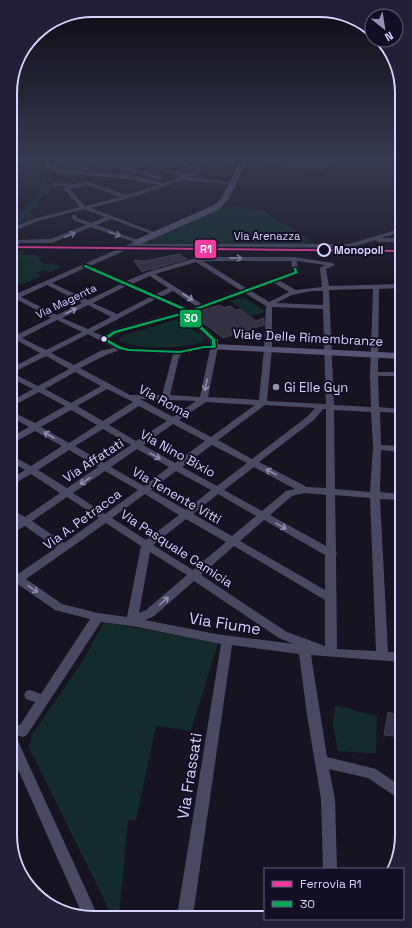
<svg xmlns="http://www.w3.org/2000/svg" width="412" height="928" viewBox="0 0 412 928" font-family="'Space Grotesk',sans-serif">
  <rect width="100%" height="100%" fill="#161420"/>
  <g fill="#132b2b">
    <path d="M10 159H45L43 167 47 171 44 184 54 183 49 190 51 193 44 194 38 201V208H32L30 213 36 217 15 224 14 221C20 211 27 206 35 199 54 182 22 167 10 159Z"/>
    <polygon points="225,206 262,210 315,243 309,245 144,246 141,244"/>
    <polygon points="20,251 24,251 22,255 35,255 41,258 39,260 45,264 54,263 62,267 50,272 44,270 37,273 37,274 42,276 15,287 11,283 11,265"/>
    <polygon points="244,297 266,312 251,316 230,301"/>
    <path d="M179 319 197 333H202L204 337V341L201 343C174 348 144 351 118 340L123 335Z"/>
    <polygon points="104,622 218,643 191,731 156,726 136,820 128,820 119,916 112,916 29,747 31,736 82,662"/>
    <polygon points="335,705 377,716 376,754 338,751 333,726"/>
  </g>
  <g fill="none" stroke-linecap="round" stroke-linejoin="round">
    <path stroke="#0f2546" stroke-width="1.5" d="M10 159 41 178C44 195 32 203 24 217L26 218 23 220"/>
  </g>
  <g fill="#343242" stroke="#423f54">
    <polygon points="265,159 336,159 323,171 317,171 265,162"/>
    <polygon points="179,254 187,259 153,269 149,269 142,272 134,260 145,261"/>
    <polygon points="220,305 224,308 230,306 236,310 240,309 256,321 264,318 264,325 223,338 201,321 204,320 196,312"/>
    <polygon points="401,700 401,737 384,735 388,712 394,714"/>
  </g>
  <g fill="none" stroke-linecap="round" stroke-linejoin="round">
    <g fill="#494961" fill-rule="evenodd">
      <path d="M46 159H50V166L51 167 59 159H64L56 167 57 170 78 171 89 159H93L83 172 128 175 164 183 182 177 151 167V165L186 175 198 170 182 165V163L203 169 228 159H233L189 177 232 182 235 184 234 185 183 180 133 197 91 208 159 234 154 235 111 219 97 225 140 241 141 242 138 244H349L393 231 400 224C400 235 390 235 381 238H400V242H379L376 240 349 248H131L90 266 126 281 148 272 199 257H294L333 263 335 265 326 269 329 286 400 284V288L379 289 378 372H400V376H378L379 407 400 409V413L380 412 381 445 400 446V452L381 450 380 492 401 494V500L380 499 388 652H401V662L311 655 327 757 376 769 402 787V801L368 778 329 769 335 799 337 869H323L321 799 307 715 299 654 232 645 193 916H177L221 644 132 626 101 622 27 735 23 737 12 734V723L20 725 35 702 26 699 24 695 26 691 30 690 41 694 90 619 55 610 19 585 12 588V571L18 574 56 548 25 526 12 533V525L18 521 12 517V510L25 517 60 493 31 474 12 485V478L25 470 12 462 11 455 31 466 62 446 35 431 11 444V437L29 427 11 417V411L35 423 65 406 39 392 11 407V401L33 389 11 378V368L40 353 16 340 11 342V334L16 335 51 318 16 299 11 301V294H16L134 242 91 227 52 243H20L14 256 11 258V250L16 240 51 239 86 225 73 220 72 215H76L77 218 91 223 105 217 84 209 38 221 11 232V228L34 219 80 207 63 188 67 186H55L52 184 53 183 75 184 87 181 126 195 159 185 128 179 55 172 45 167ZM87 185 121 197 85 206 70 189ZM203 261H291L293 272 246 288ZM297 261 325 265 320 268 322 287 296 290 280 281 298 274ZM196 262 240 290 202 304 155 274ZM85 268 121 284 88 300 52 283ZM150 276 168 288 156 294 132 284ZM274 283 289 292 269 302 251 291ZM47 285 82 303 57 315 21 297ZM126 286 150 297 117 314 93 303ZM373 289 370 374 371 407 334 405 329 290ZM173 291 196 306 188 309 161 297ZM312 291H323V305L276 303 292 295ZM245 293 266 306 264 349 259 400 208 397 218 347V340L190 313ZM156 299 182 311 112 330 104 336 93 332ZM88 305 111 317 88 329 62 318ZM272 307 323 309 326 404 267 401 272 349ZM184 315 210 341V345L180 350 129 348 122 346 109 339 118 334ZM57 320 82 332 46 350 22 338ZM88 334 114 348 100 351 74 365 51 353ZM204 349H210L200 397 170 395 179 357 182 354ZM120 350 129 352 173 354 162 395H130L80 368 106 355ZM46 356 69 369 38 386 12 373ZM75 372 101 386 71 403 45 389ZM107 389 133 402 103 421 77 406ZM140 399 196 401 173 417ZM206 402 255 405 211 437 179 420ZM265 405 315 408 308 416 252 459 218 440ZM139 406 167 421 136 441 109 425ZM323 409H326V488L307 487 259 462 314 420ZM71 410 97 425 69 443 41 427ZM334 410 371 412 373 447 370 492 335 489ZM173 424 205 441 175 463 143 445ZM103 429 131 445 104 463 75 446ZM212 445 247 463 217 486 182 467ZM137 449 169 467 144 486 111 467ZM69 450 98 467 67 488 38 470ZM254 467 295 489 286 491 262 511 224 490ZM105 471 138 490 105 514 73 493ZM176 471 211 490 186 510 151 490ZM305 493 326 495V546L270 515 292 496ZM145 494 179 515 146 540 112 518ZM218 494 256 516 232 536 193 514ZM335 495 370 498 376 651 337 649 336 556 337 554 336 552ZM67 497 99 518 64 543 32 521ZM186 519 226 542 193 570 153 545ZM264 520 325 555V590L240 541ZM106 523 141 546 127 617 98 613 62 604 26 579ZM234 546 325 600V646L287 632 201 575ZM150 552 187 575 146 610 139 613ZM194 581 279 638 294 644 216 634 145 620 154 616Z"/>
      <polygon points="119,165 162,177 163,178 160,180 117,167 117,166"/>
      <polygon points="12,737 17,739 98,916 83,916 13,758"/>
    </g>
    <g fill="#575574" fill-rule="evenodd">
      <polygon points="242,159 248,159 228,200 220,209 141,244 135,244 134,242 135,240 214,205 221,199"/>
      <polygon points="214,344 400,353 400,359 210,349 209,347 210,345"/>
    </g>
    <g stroke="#120f25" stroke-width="3">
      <path id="bus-1" d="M84 265H86L185 308 187 311 294 272V268H296L298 273 188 313 190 315 215 339 216 347 214 348H204L180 353 129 351 119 349 103 340V338L114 331 184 312 183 310 84 267ZM185 314 187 317 212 340V346H204L180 351 129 349 121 347 107 339 116 333Z"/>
    </g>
    <use href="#bus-1" fill="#00a651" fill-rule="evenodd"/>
    <g stroke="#120f25" stroke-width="3">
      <polygon id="rail-1" points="11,246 400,250 400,252 11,248"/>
    </g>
    <use href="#rail-1" fill="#f13a9d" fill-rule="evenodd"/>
  </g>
  <defs><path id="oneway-shaft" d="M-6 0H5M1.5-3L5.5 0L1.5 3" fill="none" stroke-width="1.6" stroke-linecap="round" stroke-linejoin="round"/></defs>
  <g stroke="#908eb0">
    <use href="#oneway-shaft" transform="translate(115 234) rotate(20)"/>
    <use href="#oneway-shaft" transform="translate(70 235) rotate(-23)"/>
    <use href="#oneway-shaft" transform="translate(236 258) rotate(1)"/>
    <use href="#oneway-shaft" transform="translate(188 297) rotate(33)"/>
    <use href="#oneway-shaft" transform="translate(71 311) rotate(-26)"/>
    <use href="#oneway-shaft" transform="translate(206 385) rotate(102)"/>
    <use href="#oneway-shaft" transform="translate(49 435) rotate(-150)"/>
    <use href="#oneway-shaft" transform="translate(155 456) rotate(29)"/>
    <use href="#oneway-shaft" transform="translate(271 472) rotate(-153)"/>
    <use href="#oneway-shaft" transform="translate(85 481) rotate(147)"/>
    <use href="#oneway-shaft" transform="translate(281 526) rotate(29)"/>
    <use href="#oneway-shaft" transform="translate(33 589) rotate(34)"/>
    <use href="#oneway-shaft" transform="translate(164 601) rotate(-41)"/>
  </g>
  <linearGradient id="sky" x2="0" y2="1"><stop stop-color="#0c0b12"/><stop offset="0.55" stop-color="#363a4e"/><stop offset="1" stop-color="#363a4e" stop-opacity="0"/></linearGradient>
  <rect width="412" height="289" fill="url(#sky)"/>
  <circle fill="#120f25" stroke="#d7d4ff" stroke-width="2" cx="324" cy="250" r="6"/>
  <circle fill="#d7d4ff" stroke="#120f25" stroke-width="1.5" cx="104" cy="339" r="3.5"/>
  <circle fill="#9391b1" stroke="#120f25" stroke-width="1.5" cx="276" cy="387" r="4"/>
  <g text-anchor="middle" stroke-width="4" stroke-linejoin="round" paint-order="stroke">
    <g font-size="11" fill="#d7d4ff" stroke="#120f25">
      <text x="267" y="240">Via Arenazza</text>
      <text transform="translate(66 301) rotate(-26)" y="4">Via Magenta</text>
    </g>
    <g font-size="11" font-weight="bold" fill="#d7d4ff" stroke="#120f25" text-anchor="start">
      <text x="334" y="254">Monopoli</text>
    </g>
    <g font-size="13" fill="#d7d4ff" stroke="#120f25">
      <text transform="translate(308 337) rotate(3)" y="5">Viale Delle Rimembranze</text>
      <text transform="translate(165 401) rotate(28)" y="5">Via Roma</text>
      <text transform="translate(178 453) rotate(29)" y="5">Via Nino Bixio</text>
      <text transform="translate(93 460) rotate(-33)" y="5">Via Affatati</text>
      <text transform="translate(177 495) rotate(30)" y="5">Via Tenente Vitti</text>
      <text transform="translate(82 519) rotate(-36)" y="5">Via A. Petracca</text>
      <text transform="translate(177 548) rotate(33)" y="5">Via Pasquale Camicia</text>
    </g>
    <g font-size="13" fill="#d7d4ff" stroke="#120f25" text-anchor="start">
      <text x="284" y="392">Gi Elle Gyn</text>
    </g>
    <g font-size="16" fill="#d7d4ff" stroke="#120f25">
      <text transform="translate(225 623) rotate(9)" y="6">Via Fiume</text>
      <text transform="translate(189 776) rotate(-81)" y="6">Via Frassati</text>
    </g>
  </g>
  <path d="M0 0H412V928H0ZM93 17H319A76 76 0 0 1 395 93V835A76 76 0 0 1 319 911H93A76 76 0 0 1 17 835V93A76 76 0 0 1 93 17Z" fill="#221f36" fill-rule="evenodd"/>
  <path fill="none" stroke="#d7d4ff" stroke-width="2" d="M93 17H319A76 76 0 0 1 395 93V835A76 76 0 0 1 319 911H93A76 76 0 0 1 17 835V93A76 76 0 0 1 93 17Z"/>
  <g stroke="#120f25" stroke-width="1.5">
    <rect x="194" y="239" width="23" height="20" rx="4" fill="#f13a9d"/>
    <rect x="179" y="309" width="23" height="19" rx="4" fill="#00a651"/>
  </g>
  <g font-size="11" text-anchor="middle" font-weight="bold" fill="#fff">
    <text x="206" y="253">R1</text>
    <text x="191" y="322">30</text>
  </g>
  <rect x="264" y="868" width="140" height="52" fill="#120f25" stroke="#615e7c"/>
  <rect x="272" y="881" width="20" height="6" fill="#f13a9d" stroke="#615e7c"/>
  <text x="300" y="888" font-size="12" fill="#d7d4ff">Ferrovia R1</text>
  <rect x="272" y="901" width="20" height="6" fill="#00a651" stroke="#615e7c"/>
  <text x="300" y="908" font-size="12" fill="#d7d4ff">30</text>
  <g transform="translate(384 28) rotate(150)"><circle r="19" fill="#120f25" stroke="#615e7c"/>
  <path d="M0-3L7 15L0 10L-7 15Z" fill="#9391b1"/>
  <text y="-6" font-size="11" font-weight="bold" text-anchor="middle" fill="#d7d4ff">N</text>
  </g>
</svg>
